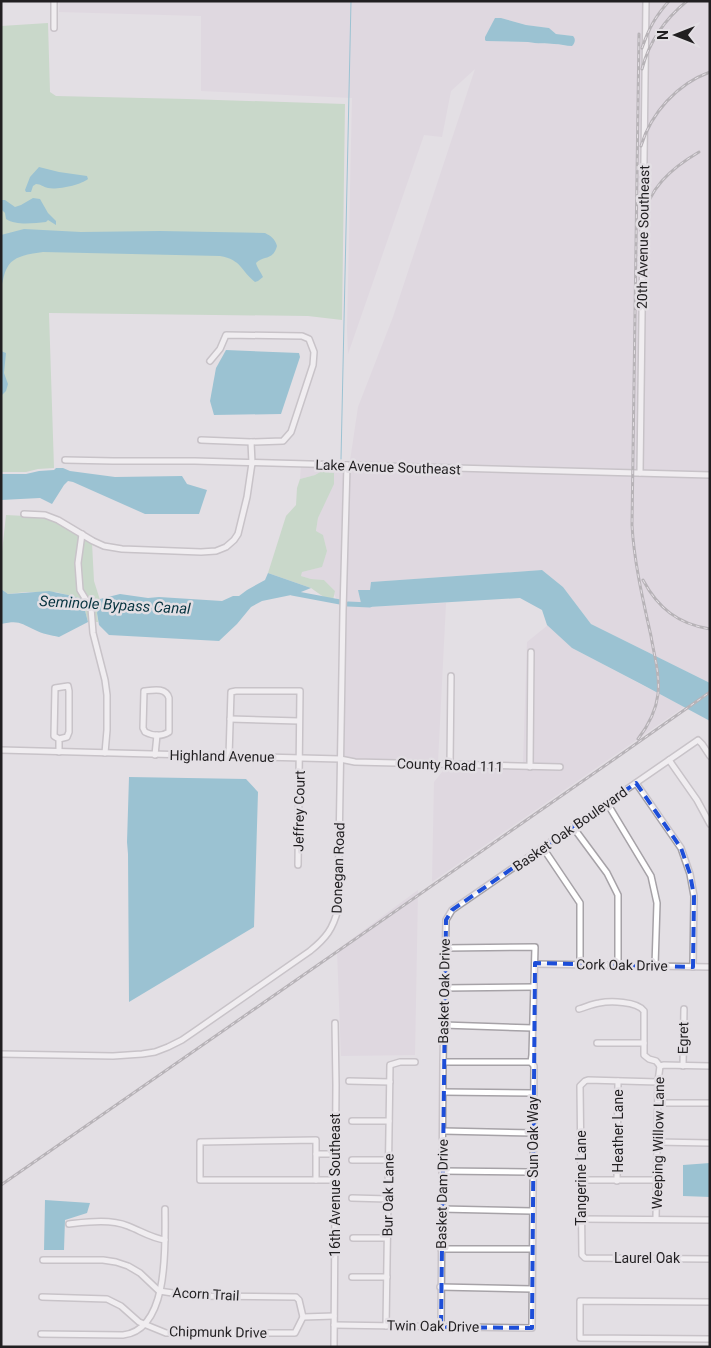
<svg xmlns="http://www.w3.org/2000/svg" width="711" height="1348" viewBox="0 0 711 1348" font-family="Roboto,sans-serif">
  <rect width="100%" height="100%" fill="#e3dfe4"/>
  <g fill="#d9d0dc" fill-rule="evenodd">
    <path d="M60 1H644L637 470 317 462 350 461 358 407 393 317 475 69 451 91 442 137 424 135 348 354 347 329 352 98 201 91V16L59 12ZM501 18 526 25 549 28 556 34 573 36 567 46 556 44 535 43 528 42 489 41Z"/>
    <polygon points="649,1 710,1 710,472 642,470"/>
    <polygon points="301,467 344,468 340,606 334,594 335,591 324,580 311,579 301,576 302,572 321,567 327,551 323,536 316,532 318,518 322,509 322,471 315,475 300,479"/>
    <polygon points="350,468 710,477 710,683 591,624 563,587 542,570 371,582 370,590 358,590 369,607 446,603 438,762 355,760 343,757 346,610"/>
    <polygon points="548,625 572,648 684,707 432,882 434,782 446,767 562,769 562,765 533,764 534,657 528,657 527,764 523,764 527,642"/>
    <polygon points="418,890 415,1055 341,1056 337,950"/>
  </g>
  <g fill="#a9d0ab">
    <polygon points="48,23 50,92 56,96 187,99 345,104 342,320 308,316 49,313 54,468 38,469 26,472 1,472 1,26"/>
    <polygon points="322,471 334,473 334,484 318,518 316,531 323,535 327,551 322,567 302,572 301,576 311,579 324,580 335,591 333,600 325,598 311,588 268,573 286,516 296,505 297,488 300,479 315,475"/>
    <polygon points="6,515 44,517 57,522 79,535 75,563 76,580 78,591 88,609 89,622 88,622 82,599 56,592 26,592 8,594 1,589 1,561"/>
    <path d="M84 538 92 543 94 581 100 600 97 613 98 622H95C95 603 89 605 83 589 78 575 82 553 84 538Z"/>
  </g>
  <g fill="#43a1bd">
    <path d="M495 18H501L526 25 549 28 556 34 573 36C576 39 575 43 572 46 566 46 560 44 554 44 546 43 537 44 528 42L486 41 485 40V37Z"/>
    <path d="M39 167 59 172 87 176 88 179C81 185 57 190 48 188 43 187 41 184 36 184L33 186 31 192H26L25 190 30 177Z"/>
    <path d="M33 198 40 199 48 213 56 221V225L48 220 46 222C34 223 17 226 6 219L5 213 1 209V200H5L15 207 21 205Z"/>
    <path d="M24 229 81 232 160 231 265 233C271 236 275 239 277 246 273 261 264 255 256 263 257 268 261 272 263 277L258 281 255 282C240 270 242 260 220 256L43 252C31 254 13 255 7 268 4 273 3 281 1 288V235Z"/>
    <polygon points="226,350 299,353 300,357 281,414 214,415 210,401 216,368"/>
    <polygon points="1,351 6,353 4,373 8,384 6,391 1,396"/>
    <polygon points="56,468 63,468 70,471 115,477 182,476 187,484 207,490 199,514 145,514 73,482 68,481 64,485 52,504 40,498 1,500 1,474 26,474 39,471 54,470"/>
    <polygon points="542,570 563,587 591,624 710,683 710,721 643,685 572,648 547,625 542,610 520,598 369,607 361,603 358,590 370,590 371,582"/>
    <polygon points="268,573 311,588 296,594 262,601 251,607 237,624 219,641 109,635 99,625 97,613 100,599 120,594 148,598 159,597 222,601 233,596 239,596 247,590 265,580"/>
    <path d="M1 589 8 594 49 591 68 595 82 599 88 622 59 637C51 635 42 634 35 630 20 623 19 620 1 624Z"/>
    <polygon points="129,777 246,779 258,792 254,927 129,1002 128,854 127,842"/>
    <polygon points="710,1163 710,1197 683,1196 683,1165"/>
    <polygon points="45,1200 90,1203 87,1213 65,1220 64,1250 44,1250"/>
  </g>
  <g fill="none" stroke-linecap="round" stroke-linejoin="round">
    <polyline stroke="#43a1bd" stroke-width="1" points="341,459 351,1"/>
    <g stroke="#43a1bd" stroke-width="5">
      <polyline points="292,593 340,602"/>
      <polyline points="348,604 370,605"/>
    </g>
    <g stroke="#a6a2a7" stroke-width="8">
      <g id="minor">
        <polyline points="54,1 54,28"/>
        <polyline points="201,440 251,442 283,441 291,432 313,365 314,352 309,339 302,336 226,335 220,349 210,361"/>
        <polyline points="65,460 113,461 195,461 710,475"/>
        <polyline points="640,473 646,1"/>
        <polyline points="24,514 45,515 58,520 93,541 104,546 122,549 201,552 216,551 226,547 234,540 238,534 247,497 252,463 251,442"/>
        <polyline points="82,534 78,563 80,590 91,608 93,633 105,680 107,695 107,730 105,753"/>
        <path d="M144 691C153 690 166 687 169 698V732C161 737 153 736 145 732L143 728Z"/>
        <polyline points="230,719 299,721"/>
        <polyline points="59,739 67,737 69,732 69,691 68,686 55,688 54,736 59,739 59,752"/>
        <polyline points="1,750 340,759 355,762 560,767"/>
        <polyline points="155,755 157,735"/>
        <polyline points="229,756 231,692 236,691 300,691 298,865"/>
        <polyline points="669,760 697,800 710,824"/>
        <polyline points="450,765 451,676"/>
        <polyline points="530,767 531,652"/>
        <polyline points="636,783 681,848 690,874 694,896 693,967"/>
        <polyline points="607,803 651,876 657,903 655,966"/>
        <polyline points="573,827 607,873 618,895 618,965"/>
        <polyline points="543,848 580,903 580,964"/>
        <polyline points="535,964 710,967"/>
        <polyline points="444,988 534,987"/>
        <path d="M579 1009C586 1007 592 1004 599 1003 610 1001 637 1001 644 1011V1055L649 1059 656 1061 660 1066"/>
        <polyline points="443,1025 533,1028"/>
        <polyline points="597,1043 644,1043"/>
        <path d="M1 1054 113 1056 142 1054 155 1052 168 1047 182 1040 198 1029 310 951C326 938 333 929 338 909L343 611 347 465"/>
        <polyline points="443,1062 531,1062"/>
        <polyline points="660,1066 664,1065 710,1066"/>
        <polyline points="683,1066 684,1009"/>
        <polyline points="349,1081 390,1082"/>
        <polyline points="658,1082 588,1080 585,1081 580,1086 582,1255 585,1258 710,1259"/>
        <polyline points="443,1092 533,1093"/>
        <polyline points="658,1103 710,1103"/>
        <polyline points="352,1121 389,1121"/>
        <polyline points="443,1131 533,1133"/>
        <polygon points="316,1140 316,1180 200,1180 200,1142"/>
        <polyline points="657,1142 710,1143"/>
        <polyline points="316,1154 335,1154"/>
        <polyline points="352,1160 389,1160"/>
        <polyline points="442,1171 527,1172 533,1171"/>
        <polyline points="316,1180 335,1180"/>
        <polyline points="581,1180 657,1180"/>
        <polyline points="617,1181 618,1081"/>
        <polyline points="352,1198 388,1199"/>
        <polyline points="441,1209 532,1211"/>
        <polyline points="581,1219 710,1220"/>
        <polyline points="656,1219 658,1082 660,1066"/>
        <path d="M69 1224C88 1222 110 1219 128 1226 141 1231 151 1238 165 1240"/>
        <polyline points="353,1238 387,1238"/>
        <polyline points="441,1249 532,1249"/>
        <polyline points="43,1260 103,1260 116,1262 128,1266 140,1273 159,1291 193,1296 296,1297 299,1300 303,1317 334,1316"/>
        <polyline points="352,1277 387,1277"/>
        <polyline points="440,1287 532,1289"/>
        <polyline points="42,1297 107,1299 121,1306 139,1322 166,1333 295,1333 303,1317"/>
        <polyline points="710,1302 580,1301 580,1338 710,1339"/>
        <polyline points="334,1325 532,1328 534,1066 531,1062 532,1055 535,947 445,948"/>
        <polyline points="386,1326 390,1065 400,1062 415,1062"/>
        <polyline points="441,1327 443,1062 446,920 452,910 698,740 702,744 710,756"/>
        <path d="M41 1334 123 1335C170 1330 165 1243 165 1209"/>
        <polyline points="334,1347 336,1085 335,1023"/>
      </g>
    </g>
    <use href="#minor" stroke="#fff" stroke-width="5"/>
    <g stroke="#817e82" stroke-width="3">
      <g id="rail">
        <path d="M642 48C649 28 655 17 669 1"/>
        <path d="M642 69C649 42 665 19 687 1"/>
        <path d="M641 146C651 113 677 84 710 72"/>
        <path d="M641 223C649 188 670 169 699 152"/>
        <path d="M643 580C658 608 678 624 710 629"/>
        <path d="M638 739C648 726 656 711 658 694 660 674 654 655 651 636 643 600 634 562 632 525L639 34"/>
        <polyline points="1,1185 613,760 710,692"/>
      </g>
    </g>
    <use href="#rail" stroke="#e3dfe4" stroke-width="1" stroke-dasharray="4" stroke-linecap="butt"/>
  </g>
  <path d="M0 0H711V1348H0ZM636 783 681 848 690 874 694 896 693 967 535 963 532 1328 441 1327 446 920 452 910Z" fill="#e3dfe4" fill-opacity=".55" fill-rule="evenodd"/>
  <path fill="none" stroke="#1d4ed8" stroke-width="4" stroke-dasharray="10 6" stroke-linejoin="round" d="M636 783 681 848 690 874 694 896 693 967 535 963 532 1328 441 1327 446 920 452 910Z"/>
  <g text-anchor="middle" stroke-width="5" stroke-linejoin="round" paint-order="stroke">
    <g font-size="14" fill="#211f21" stroke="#e3dfe4">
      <text transform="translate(643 237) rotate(-89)" y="5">20th Avenue Southeast</text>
      <text transform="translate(388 467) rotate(2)" y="5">Lake Avenue Southeast</text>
      <text transform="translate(222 756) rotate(1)" y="5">Highland Avenue</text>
      <text transform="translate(450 765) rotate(2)" y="5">County Road 111</text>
      <text transform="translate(299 811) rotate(-89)" y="5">Jeffrey Court</text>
      <text transform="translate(570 829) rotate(-35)" y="5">Basket Oak Boulevard</text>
      <text transform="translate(338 868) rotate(-88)" y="5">Donegan Road</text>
      <text transform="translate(622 965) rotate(1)" y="5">Cork Oak Drive</text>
      <text transform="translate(444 991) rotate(-89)" y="5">Basket Oak Drive</text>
      <text transform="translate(683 1038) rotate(-89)" y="5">Egret</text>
      <text transform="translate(618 1131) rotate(-90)" y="5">Heather Lane</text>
      <text transform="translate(533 1137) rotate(-90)" y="5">Sun Oak Way</text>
      <text transform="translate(658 1143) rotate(-89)" y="5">Weeping Willow Lane</text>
      <text transform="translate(581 1178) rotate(-90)" y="5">Tangerine Lane</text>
      <text transform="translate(335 1185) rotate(-90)" y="5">16th Avenue Southeast</text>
      <text transform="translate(442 1194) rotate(-89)" y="5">Basket Dam Drive</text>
      <text transform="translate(388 1195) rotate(-89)" y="5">Bur Oak Lane</text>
      <text x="647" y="1263">Laurel Oak</text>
      <text transform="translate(206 1294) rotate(3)" y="5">Acorn Trail</text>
      <text transform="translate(433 1326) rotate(1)" y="5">Twin Oak Drive</text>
      <text transform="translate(218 1332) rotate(1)" y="5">Chipmunk Drive</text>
    </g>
    <g font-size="15" font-style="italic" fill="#06333f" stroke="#e3dfe4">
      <text transform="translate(115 605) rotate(3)" y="5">Seminole Bypass Canal</text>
    </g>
  </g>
  <rect width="711" height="1348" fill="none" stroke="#211f21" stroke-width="5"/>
  <g transform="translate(676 35) rotate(270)" stroke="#e3dfe4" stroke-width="4" paint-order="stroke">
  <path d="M0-4L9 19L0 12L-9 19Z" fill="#211f21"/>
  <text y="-8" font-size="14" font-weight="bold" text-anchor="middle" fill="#211f21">N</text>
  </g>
</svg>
